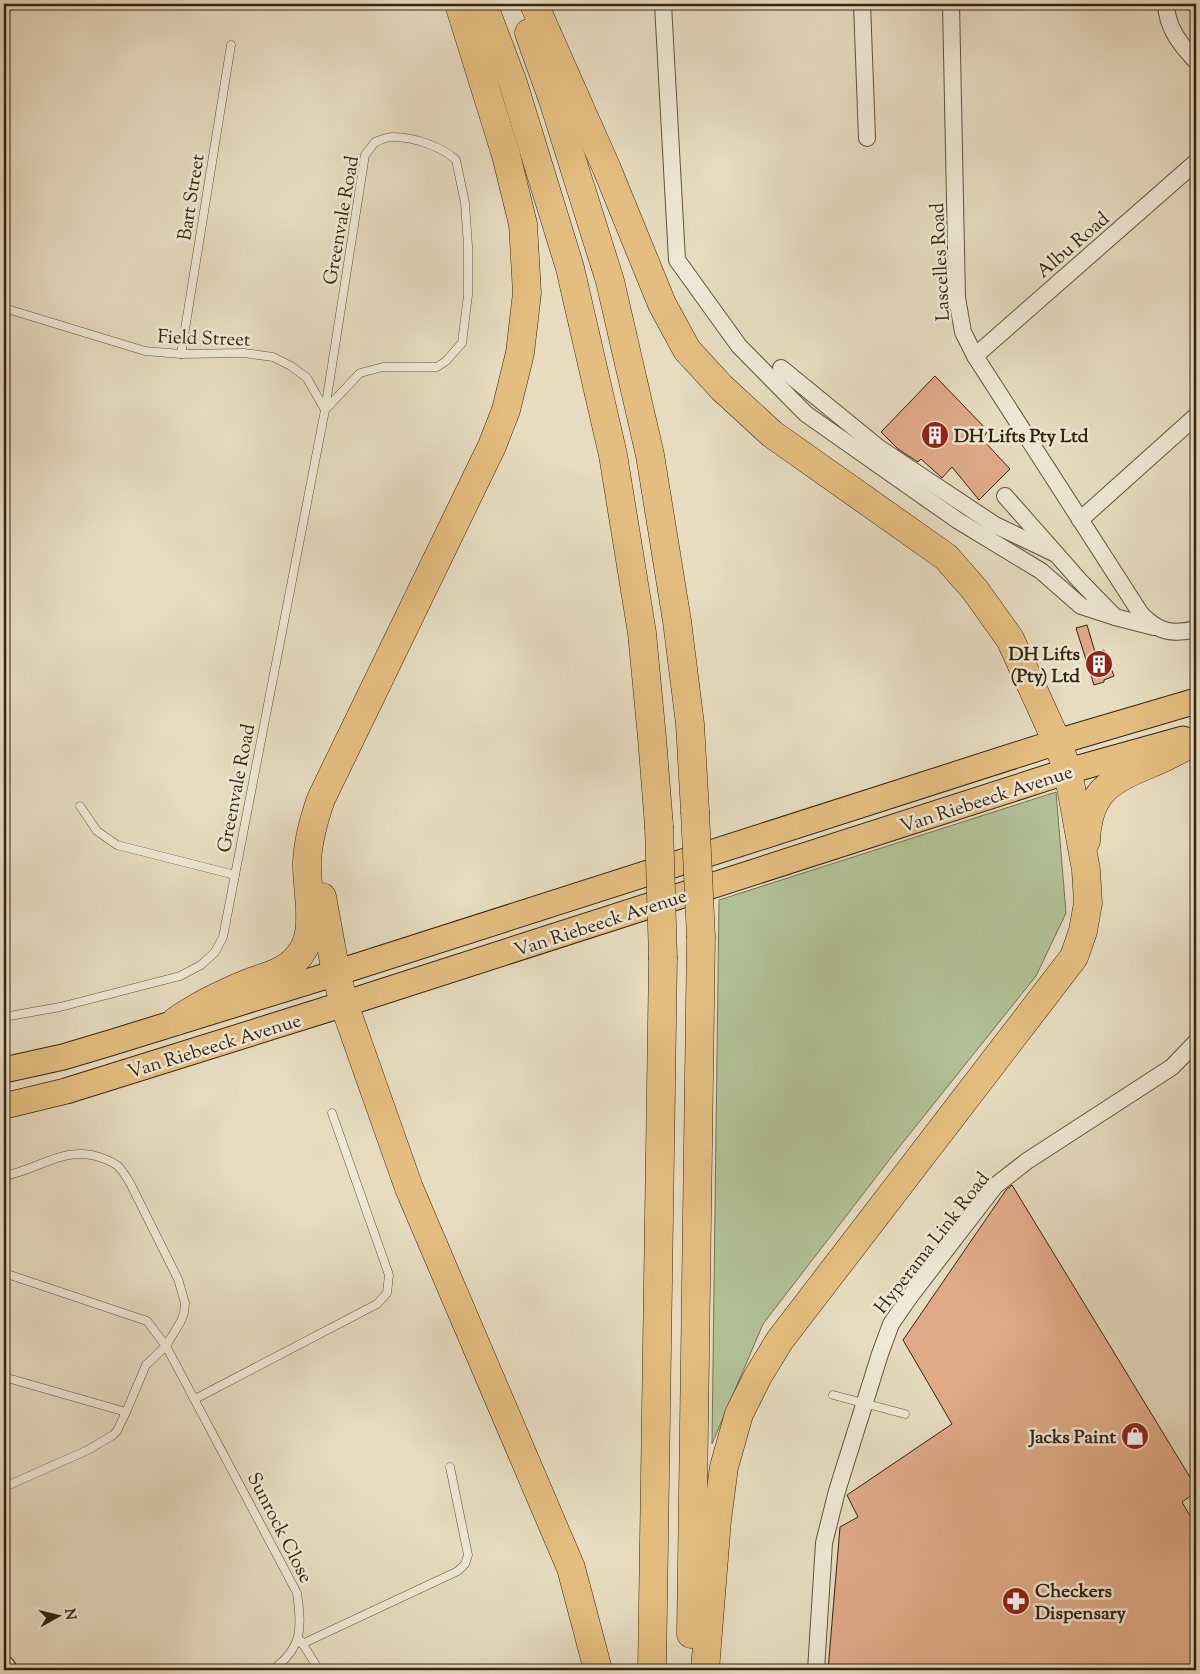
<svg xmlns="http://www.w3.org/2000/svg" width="1200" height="1674" viewBox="0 0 1200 1674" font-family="'Sorts Mill Goudy',serif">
  <rect width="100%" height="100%" fill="#e7dcc0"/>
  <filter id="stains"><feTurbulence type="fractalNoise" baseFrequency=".004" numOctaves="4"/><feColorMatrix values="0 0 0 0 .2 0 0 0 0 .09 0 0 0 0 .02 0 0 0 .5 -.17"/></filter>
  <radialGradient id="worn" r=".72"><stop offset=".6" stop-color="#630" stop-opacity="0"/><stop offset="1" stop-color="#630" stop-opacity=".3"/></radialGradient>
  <polygon fill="#b2c195" stroke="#747251" points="1056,792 1066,913 1036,976 900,1146 763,1324 712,1444 719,900"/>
  <g fill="#e0aa89" stroke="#35240d">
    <polygon points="935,376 988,431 982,439 1010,469 979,500 952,467 942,478 921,459 918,462 898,449 881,432"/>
    <polygon points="1087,625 1095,652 1104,650 1114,676 1104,680 1104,682 1094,685 1076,628"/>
    <polygon points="1012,1185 1196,1487 1196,1492 1182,1502 1196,1526 1196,1670 828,1670 840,1527 858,1517 847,1495 952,1424 903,1340 1006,1190"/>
  </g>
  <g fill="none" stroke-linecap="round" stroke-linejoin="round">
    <g stroke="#62523a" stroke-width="9">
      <g id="lane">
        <polyline points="4,308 145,351 181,354 244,353 273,357 291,366 307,378 325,410"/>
        <polyline points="181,354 231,45"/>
        <polyline points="80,806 97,831 117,845 235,875"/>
        <path d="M4 1017 60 1007 180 976 201 965 215 952 223 937 325 410 365 155 375 142C381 140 388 136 394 137 413 137 443 147 456 160L465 203 468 246V295L462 343 446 361 437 367H383L360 373 325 410"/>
        <path d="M4 1176C38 1170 66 1144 102 1158 119 1164 120 1167 130 1183L178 1279 185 1303 184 1313 181 1321 166 1346 146 1365 126 1412 117 1431 113 1435 88 1450 9 1485H4"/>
        <path d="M4 1273 147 1321 166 1346 297 1593C302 1628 303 1648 272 1670"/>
        <polyline points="4,1377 126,1412"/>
        <polyline points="833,1395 905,1414"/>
        <polyline points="195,1399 377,1304 387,1293 389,1275 332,1113"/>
        <polyline points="301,1641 319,1670"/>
        <polyline points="302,1644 458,1571 465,1564 468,1555 450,1467"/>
      </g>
    </g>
    <g stroke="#62523a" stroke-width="18">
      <g id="street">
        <polyline points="663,4 677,260 739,346 806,414 957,520 1041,571 1081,606 1115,617"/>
        <polyline points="862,4 867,138"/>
        <path d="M951 4 957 298 963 332 975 356 1141 614C1158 632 1172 635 1196 629"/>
        <path d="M1166 4C1167 28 1180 44 1196 61"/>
        <polyline points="975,356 1196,162"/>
        <polyline points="781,368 879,448 995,525 1056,554"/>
        <polyline points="1005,496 1080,581 1115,617 1154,627"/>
        <polyline points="1080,520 1196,416"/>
        <polyline points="816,1670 824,1543 837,1491 880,1354 891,1324 911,1295 995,1186 1027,1161 1172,1067 1196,1042"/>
      </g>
    </g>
    <g stroke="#35240d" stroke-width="24">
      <polyline id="secondary" points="4,1667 6,1670"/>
    </g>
    <g stroke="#35240d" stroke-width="27">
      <g id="primary">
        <polyline points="4,1070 63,1057 110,1043 336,973 1057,742 1196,701"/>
        <polyline points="4,1106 66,1091 344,1004 1068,771 1183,739"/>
      </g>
    </g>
    <g stroke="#35240d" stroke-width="29">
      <g id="highway">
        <polyline points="483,4 513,83 570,268 613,455 642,633 652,738 659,826"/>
        <polyline points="534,4 607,169 662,304 687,350 722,388 772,434 946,557 975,590 1010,639 1057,742 1068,771 1086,870 1088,903 1083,931 1074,957 780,1340 758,1376 739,1414 724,1467 717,1520 705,1670"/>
        <polyline points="529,33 553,100 610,281 650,455 677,621 690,724 695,811"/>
        <path d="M1086 841C1088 789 1112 780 1154 762 1169 756 1182 748 1196 741"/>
        <polyline points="322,897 336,973 344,1004 409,1188 571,1568 598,1670"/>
        <path d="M176 1021C197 1006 222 994 246 984 258 979 271 976 282 970 325 946 306 901 307 862 308 840 314 819 321 799L492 446 506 410 520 353 527 293 523 224 506 155 459 4"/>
        <polyline points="691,1634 701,938"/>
        <polyline points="652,1670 663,959"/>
      </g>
    </g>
    <use href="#lane" stroke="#efe8d6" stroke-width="8"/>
    <use href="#street" stroke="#efe8d6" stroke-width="16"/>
    <use href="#secondary" stroke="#efe8d6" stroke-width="22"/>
    <use href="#primary" stroke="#e4be80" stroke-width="25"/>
    <use href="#highway" stroke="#e4be80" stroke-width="28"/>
    <g stroke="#35240d" stroke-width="29" stroke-linecap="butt">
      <g id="highway-bridge">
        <polyline points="695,811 701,938"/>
        <polyline points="659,826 663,959"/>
      </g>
    </g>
    <use href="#highway-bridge" stroke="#e4be80" stroke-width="28"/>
  </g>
  <defs>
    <g id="building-disc" transform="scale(1.4375)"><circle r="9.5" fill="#8f2418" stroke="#efe8d6"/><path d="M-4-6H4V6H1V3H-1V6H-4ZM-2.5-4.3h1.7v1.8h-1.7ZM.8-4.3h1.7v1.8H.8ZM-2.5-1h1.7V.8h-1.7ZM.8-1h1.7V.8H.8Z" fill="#fff"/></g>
    <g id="shop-disc" transform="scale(1.4375)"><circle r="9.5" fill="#8f2418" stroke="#efe8d6"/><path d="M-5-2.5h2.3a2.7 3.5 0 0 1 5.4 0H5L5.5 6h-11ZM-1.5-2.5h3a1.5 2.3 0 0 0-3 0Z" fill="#fff"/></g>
    <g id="pharmacy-disc" transform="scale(1.4375)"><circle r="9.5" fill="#8f2418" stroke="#efe8d6"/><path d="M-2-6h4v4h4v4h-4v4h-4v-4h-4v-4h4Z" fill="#fff"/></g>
  </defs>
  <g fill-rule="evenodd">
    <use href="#building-disc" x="935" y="435"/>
    <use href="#building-disc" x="1099" y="664"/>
    <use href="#shop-disc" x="1135" y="1436"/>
    <use href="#pharmacy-disc" x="1016" y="1601"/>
  </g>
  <g text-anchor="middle" stroke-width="5" stroke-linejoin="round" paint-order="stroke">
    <g font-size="19" fill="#35240d" stroke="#efe8d6">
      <text transform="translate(190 197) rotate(-81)" y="7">Bart Street</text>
      <text transform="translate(340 220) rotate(-80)" y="7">Greenvale Road</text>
      <text transform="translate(1072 244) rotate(-41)" y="7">Albu Road</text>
      <text transform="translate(939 262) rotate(-93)" y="7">Lascelles Road</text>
      <text transform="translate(204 337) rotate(2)" y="7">Field Street</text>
      <text transform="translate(235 788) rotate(-79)" y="7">Greenvale Road</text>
      <text transform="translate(986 798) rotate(-18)" y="7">Van Riebeeck Avenue</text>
      <text transform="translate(600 922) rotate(-18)" y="7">Van Riebeeck Avenue</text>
      <text transform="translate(214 1045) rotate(-17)" y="7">Van Riebeeck Avenue</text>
      <text transform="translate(931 1242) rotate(-52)" y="7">Hyperama Link Road</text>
      <text transform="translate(281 1527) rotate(63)" y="7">Sunrock Close</text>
    </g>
    <g font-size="19" font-weight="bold" fill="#35240d" stroke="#efe8d6" text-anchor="start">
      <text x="954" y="442">DH Lifts Pty Ltd</text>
      <text x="1080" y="660" text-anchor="end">DH Lifts<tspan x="1080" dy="22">(Pty) Ltd</tspan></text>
      <text x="1116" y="1443" text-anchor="end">Jacks Paint</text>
      <text x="1035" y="1597">Checkers<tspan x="1035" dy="22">Dispensary</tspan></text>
    </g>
  </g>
  <rect width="1200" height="1674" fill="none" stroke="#e7dcc0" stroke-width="20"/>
  <rect x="5" y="5" width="1190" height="1664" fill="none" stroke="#35240d" stroke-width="2.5"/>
  <rect x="10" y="10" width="1180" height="1654" fill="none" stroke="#35240d"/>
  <g transform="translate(58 1616) rotate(82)" stroke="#efe8d6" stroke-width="4" paint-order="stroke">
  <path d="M0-4L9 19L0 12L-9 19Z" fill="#35240d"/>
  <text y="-8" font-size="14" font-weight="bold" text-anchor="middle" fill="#35240d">N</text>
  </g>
  <rect width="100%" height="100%" filter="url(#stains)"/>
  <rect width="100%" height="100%" fill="url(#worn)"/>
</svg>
